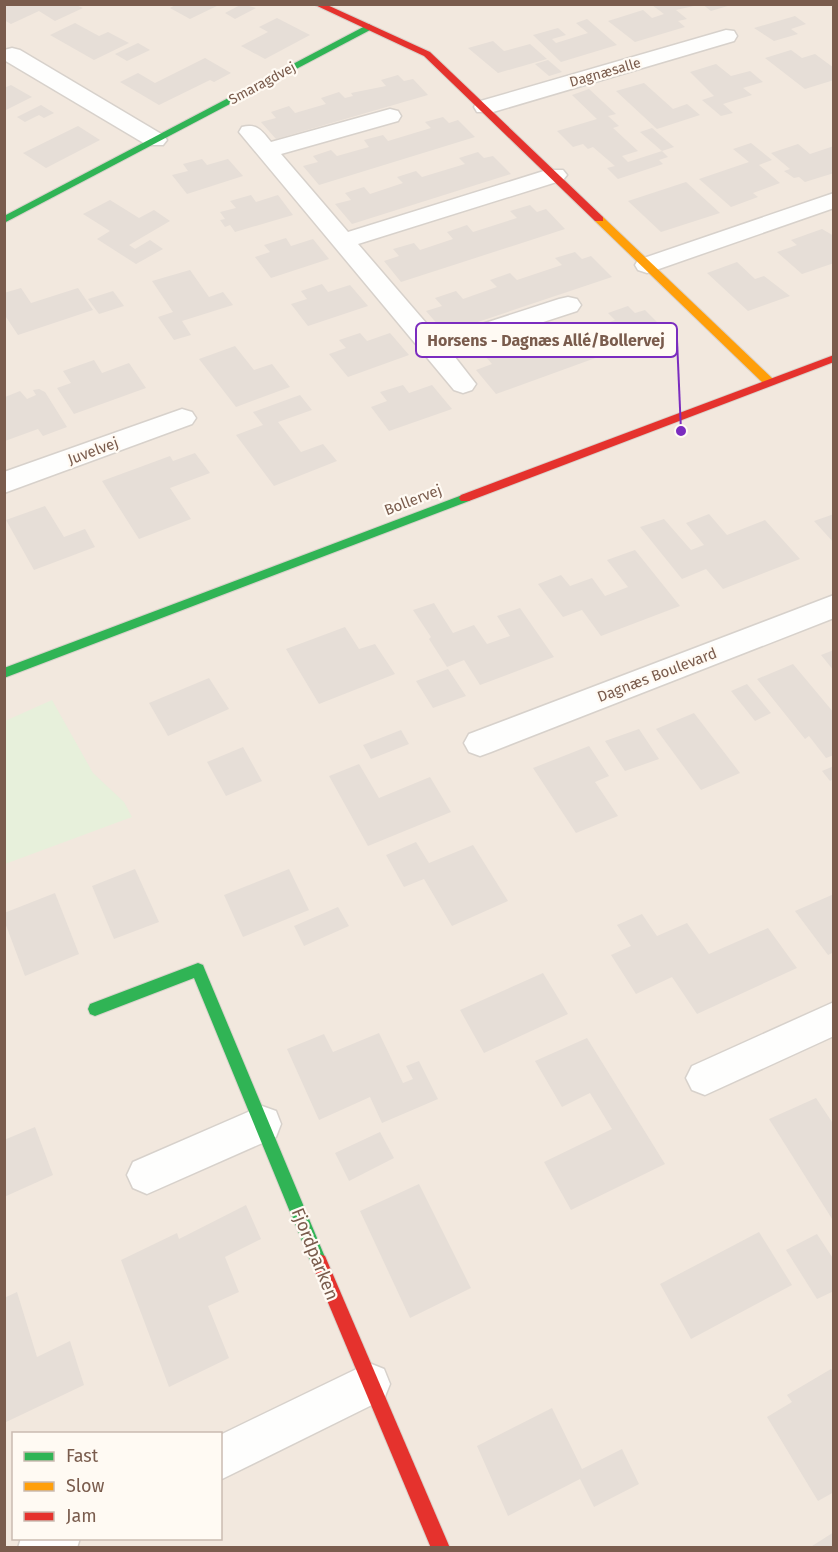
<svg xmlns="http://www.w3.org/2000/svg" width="838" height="1552" viewBox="0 0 838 1552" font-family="'Fira Sans',sans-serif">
  <rect width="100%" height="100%" fill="#f9f5f0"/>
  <path fill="#f2e8de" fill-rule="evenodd" d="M5 5H833V1547L5 1548ZM14 1434H220V1538H14Z"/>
  <polygon fill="#e7f0db" points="52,700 93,773 124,802 132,817 5,864 5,721"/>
  <g fill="#e6ded7">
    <polygon points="177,4 221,4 190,19 170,8"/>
    <polygon points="242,4 256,8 235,19 225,13"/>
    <polygon points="702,4 731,4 731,5 711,11"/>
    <polygon points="10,5 76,5 83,8 55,21 39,11 11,24 4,20 4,7"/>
    <polygon points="652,5 698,5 676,10 687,19 678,21 685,27 635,42 608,21 643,10 652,18 664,14"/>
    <polygon points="795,16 806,24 791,29 798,34 774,41 754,28"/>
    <polygon points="277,18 310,35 265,59 241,46 268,32 259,27"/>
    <polygon points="587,19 617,45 561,62 533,35 558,28 566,35 552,39 556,43 588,33 576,23"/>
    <polygon points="75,23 99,36 108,32 129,43 94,60 50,35"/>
    <polygon points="493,41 504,51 530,44 547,59 498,73 468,48"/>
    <polygon points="138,43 150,50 127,61 115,54"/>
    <polygon points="791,50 802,58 815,54 834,68 834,80 805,89 765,58"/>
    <polygon points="205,58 231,73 214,82 210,80 159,105 120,82 138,73 155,83"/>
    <polygon points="548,60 562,72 549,76 535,64"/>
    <polygon points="716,64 731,76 750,71 763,82 743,88 752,95 723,104 733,113 721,116 702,100 714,96 690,72"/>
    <polygon points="398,75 404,81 413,79 428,95 276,139 261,122 276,118 271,112 289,106 295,113 326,104 321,98 339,92 345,98 353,96 351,93 386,86 381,80"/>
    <polygon points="644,83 673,109 687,104 700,115 657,129 616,91"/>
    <polygon points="11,85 32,97 4,111 4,88"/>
    <polygon points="589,89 616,114 608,116 619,126 613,128 638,151 622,156 628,162 662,151 668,157 659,160 663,164 618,179 607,168 615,166 593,147 588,149 583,144 573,147 557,131 597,119 572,95"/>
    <polygon points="41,105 54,113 44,118 39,115 25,122 17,117"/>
    <polygon points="443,117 449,123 458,120 475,137 319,185 303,166 318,162 313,156 331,150 337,156 369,147 364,140 383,135 388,141 431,128 425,122"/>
    <polygon points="78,126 100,140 46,168 23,153"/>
    <polygon points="652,128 674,147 662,151 640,132"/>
    <polygon points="751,143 772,160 759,165 780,183 753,193 758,197 731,207 699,179 749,162 733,149"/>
    <polygon points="798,144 810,154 834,146 834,170 831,171 834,173 805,182 799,177 794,178 784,171 790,169 771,153"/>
    <polygon points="478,152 484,158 493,156 511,174 352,224 335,204 351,200 345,193 364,187 370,194 403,183 397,177 416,171 422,177 465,164 459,158"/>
    <polygon points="202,159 207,165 228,159 243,176 187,194 172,175 188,171 183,164"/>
    <polygon points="686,182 720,213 661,232 628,201"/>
    <polygon points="251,195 256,202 278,195 293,215 235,232 230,225 225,227 220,220 225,219 220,212 236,208 230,201"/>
    <polygon points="110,200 139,218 154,210 170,221 129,245 135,249 150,240 163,249 136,264 97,239 110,231 83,214"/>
    <polygon points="530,205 537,212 546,209 565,229 401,282 384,261 399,256 393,249 414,243 420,250 453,239 447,232 467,225 473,232 517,218 510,211"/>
    <polygon points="822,229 834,236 834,263 802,274 777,252 797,245 791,240"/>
    <polygon points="286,238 291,246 313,239 329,259 271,278 255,257 270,252 264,245"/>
    <polygon points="575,252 582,259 591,256 612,277 445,333 426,311 442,306 435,298 456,291 463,299 497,287 490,280 510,273 517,280 562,265 555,258"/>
    <polygon points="737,262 755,279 764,276 790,296 748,311 707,273"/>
    <polygon points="190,270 209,297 223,292 233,305 182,321 191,335 174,340 158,317 173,312 152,281"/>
    <polygon points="322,284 328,292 350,285 368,306 308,326 291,304 307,299 301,291"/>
    <polygon points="21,288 31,303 78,288 93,310 18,335 4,314 4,293"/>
    <polygon points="113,291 124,306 99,314 88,299"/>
    <polygon points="628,306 635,313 645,310 667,332 496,394 476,370 492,364 485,356 506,348 513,356 548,344 541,336 562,329 569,337 615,320 608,313"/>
    <polygon points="360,333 367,341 390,333 409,355 348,377 329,354 346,348 339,340"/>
    <polygon points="235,346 254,370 272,364 290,387 236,407 199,359"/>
    <polygon points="94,360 102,373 129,363 146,388 74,414 57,388 71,383 63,371"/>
    <polygon points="403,385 409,393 432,385 452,409 389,431 371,407 387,401 380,392"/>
    <polygon points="39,389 45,392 67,427 43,436 38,429 5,441 5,397 20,391 27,399 36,395 33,390"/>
    <polygon points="300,395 312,410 278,422 301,452 323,444 337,461 274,486 236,435 263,425 253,412"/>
    <polygon points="195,453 210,473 170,488 191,519 139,539 102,481 170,456 173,461"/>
    <polygon points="45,506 64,537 85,529 95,547 34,570 6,520"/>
    <polygon points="709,514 727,535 765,520 800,559 723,589 706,569 682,579 640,527 664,519 691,550 704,545 686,523"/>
    <polygon points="834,514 834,543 814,521"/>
    <polygon points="635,550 680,606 601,636 582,610 563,617 538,584 561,575 570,586 592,578 605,596 628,587 607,560"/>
    <polygon points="434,603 453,633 474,625 487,644 510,636 497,616 520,608 554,657 480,685 464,660 447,667 429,639 431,637 413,610"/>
    <polygon points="345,627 359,649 375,644 395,674 319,704 286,649"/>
    <polygon points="834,650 834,671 821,655"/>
    <polygon points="793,664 834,713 834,755 826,758 809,736 805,739 757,679"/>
    <polygon points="448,669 466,696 433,708 416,681"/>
    <polygon points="209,678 229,709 168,736 149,703"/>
    <polygon points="747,684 771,713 755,721 731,691"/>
    <polygon points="694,713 740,773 701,790 656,729"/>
    <polygon points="639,729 659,759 625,771 605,741"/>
    <polygon points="401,730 409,744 371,759 363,745"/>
    <polygon points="589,746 609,776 595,782 618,816 576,833 533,768"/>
    <polygon points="243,747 262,781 226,796 207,762"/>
    <polygon points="359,764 379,798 430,777 451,812 368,846 329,776"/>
    <polygon points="834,766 834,779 830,781 822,771"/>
    <polygon points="416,842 429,863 473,845 508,901 452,926 424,879 404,887 386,855"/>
    <polygon points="135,869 159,922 114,939 92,886"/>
    <polygon points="289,869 309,910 243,937 224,895"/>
    <polygon points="55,893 79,954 25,976 4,920 4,913"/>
    <polygon points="834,894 834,952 828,955 795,911"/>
    <polygon points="338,907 349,926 304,946 294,926"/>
    <polygon points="642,914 657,936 687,923 709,954 768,928 797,968 697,1014 672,977 636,994 611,955 631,946 617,925"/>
    <polygon points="543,973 568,1014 484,1053 460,1010"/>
    <polygon points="379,1033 403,1083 413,1079 406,1066 419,1061 438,1099 382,1123 370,1097 319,1120 287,1049 324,1034 333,1052"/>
    <polygon points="587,1038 665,1164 571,1210 544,1162 612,1129 590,1093 562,1107 535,1061"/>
    <polygon points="816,1098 834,1125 834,1222 769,1119"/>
    <polygon points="35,1127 53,1175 4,1197 4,1140"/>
    <polygon points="380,1132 394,1158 349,1181 335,1153"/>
    <polygon points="419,1184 471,1288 410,1318 360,1211"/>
    <polygon points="246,1205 261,1239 225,1257 239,1292 208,1306 229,1358 169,1387 121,1260 177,1233 179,1239"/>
    <polygon points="759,1232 792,1285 691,1339 660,1284"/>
    <polygon points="817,1234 834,1260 834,1291 817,1299 786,1250"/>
    <polygon points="17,1292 37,1357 70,1341 84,1385 4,1423 4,1298"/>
    <polygon points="831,1369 834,1372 834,1492 818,1501 767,1417 792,1402 787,1395"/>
    <polygon points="552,1408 582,1469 622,1449 639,1484 594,1507 580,1479 508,1516 477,1446"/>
    <polygon points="834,1532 834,1548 809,1548"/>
  </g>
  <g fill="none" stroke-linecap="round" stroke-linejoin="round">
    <g stroke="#d7d1cb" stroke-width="3">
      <g id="street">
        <polygon points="726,30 734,31 737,36 734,41 493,112 477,112 474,107 477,102"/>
        <polygon points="12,48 20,50 163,135 167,140 163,145 147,145 4,60 4,50"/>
        <path d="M390 109 398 111 401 116 398 121 281 154 348 232 547 170H563L567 175 563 180 358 244 439 338 559 299 568 297 577 299 581 305 577 311 451 352 476 384 472 390 463 393 454 390 239 132 242 127C257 123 262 131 271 142Z"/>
        <polygon points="834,193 834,208 656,270 647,273 638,270 635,265 638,260"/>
        <polygon points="182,409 192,412 196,418 192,424 4,493 4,472"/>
        <polygon points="834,595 834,618 491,752 480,756 469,752 464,743 469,734"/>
        <polygon points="834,1002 834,1036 705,1095 692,1090 686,1078 692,1066"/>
        <polygon points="262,1106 276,1111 281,1124 276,1137 147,1194 133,1188 127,1175 133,1162"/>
        <polygon points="369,1363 384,1369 390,1384 384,1399 220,1480 220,1435"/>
        <polygon points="21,1538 80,1538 77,1548 18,1548"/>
      </g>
    </g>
    <g stroke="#d9d2cb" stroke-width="2">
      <g id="fast">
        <polygon points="369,24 373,27 372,29 4,223 4,216"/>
        <polygon points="465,494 471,498 469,501 4,678 4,668"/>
        <polygon points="198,963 203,965 205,970 327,1262 325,1268 319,1270 313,1268 194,978 95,1016 90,1014 88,1009 90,1004"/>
      </g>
    </g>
    <g stroke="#d9d2cb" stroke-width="2">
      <polygon id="slow" points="599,216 603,217 773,379 773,385 765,385 595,221 595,217"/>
    </g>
    <g stroke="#d9d2cb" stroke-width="2">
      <g id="jam">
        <polygon points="313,4 325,4 430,52 603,217 603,221 595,221 424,56"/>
        <polygon points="834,355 834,362 469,501 461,501 459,498 461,495"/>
        <polygon points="319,1254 325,1256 450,1548 431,1548 311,1262 313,1256"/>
      </g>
    </g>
    <use href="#street" fill="#fefefd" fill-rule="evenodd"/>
    <use href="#fast" fill="#30b455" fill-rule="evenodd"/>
    <use href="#slow" fill="#ff9f0a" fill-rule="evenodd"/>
    <use href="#jam" fill="#e5322d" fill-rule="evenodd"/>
  </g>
  <g text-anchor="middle" stroke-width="4.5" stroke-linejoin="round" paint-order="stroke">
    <g font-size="14" fill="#7a5c4d" stroke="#fffaf3">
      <text transform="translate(605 72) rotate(-16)" y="5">Dagnæsalle</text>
      <text transform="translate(262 83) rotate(-28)" y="5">Smaragdvej</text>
    </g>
    <g font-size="15" fill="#7a5c4d" stroke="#fffaf3">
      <text transform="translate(93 451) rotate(-20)" y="5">Juvelvej</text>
      <text transform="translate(413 500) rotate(-21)" y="5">Bollervej</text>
      <text transform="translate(657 675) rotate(-21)" y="5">Dagnæs Boulevard</text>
    </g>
    <g font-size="18" fill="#7a5c4d" stroke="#fffaf3">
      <text transform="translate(315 1254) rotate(68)" y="6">Fjordparken</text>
    </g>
  </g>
  <path fill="none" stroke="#7b2cbf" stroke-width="2" d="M681 431L677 340"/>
  <circle fill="#7b2cbf" stroke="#fffaf3" stroke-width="2" cx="681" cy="431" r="6"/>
  <rect fill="#fffaf3" stroke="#7b2cbf" stroke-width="2" x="416" y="323" width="261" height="34" rx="6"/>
  <g font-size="16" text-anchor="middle" font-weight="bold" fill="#7a5c4d">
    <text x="546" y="346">Horsens - Dagnæs Allé/Bollervej</text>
  </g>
  <rect width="838" height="1552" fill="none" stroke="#7a5c4d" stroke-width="12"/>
  <rect x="12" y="1432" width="210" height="108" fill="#fffaf3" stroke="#cabbb1" stroke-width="1.5"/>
  <rect x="24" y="1452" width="30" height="9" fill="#30b455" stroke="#cabbb1" stroke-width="1.5"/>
  <text x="66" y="1462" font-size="18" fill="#7a5c4d">Fast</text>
  <rect x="24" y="1482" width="30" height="9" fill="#ff9f0a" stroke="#cabbb1" stroke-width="1.5"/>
  <text x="66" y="1492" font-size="18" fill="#7a5c4d">Slow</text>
  <rect x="24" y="1512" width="30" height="9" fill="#e5322d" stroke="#cabbb1" stroke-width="1.5"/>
  <text x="66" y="1522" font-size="18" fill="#7a5c4d">Jam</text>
</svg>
